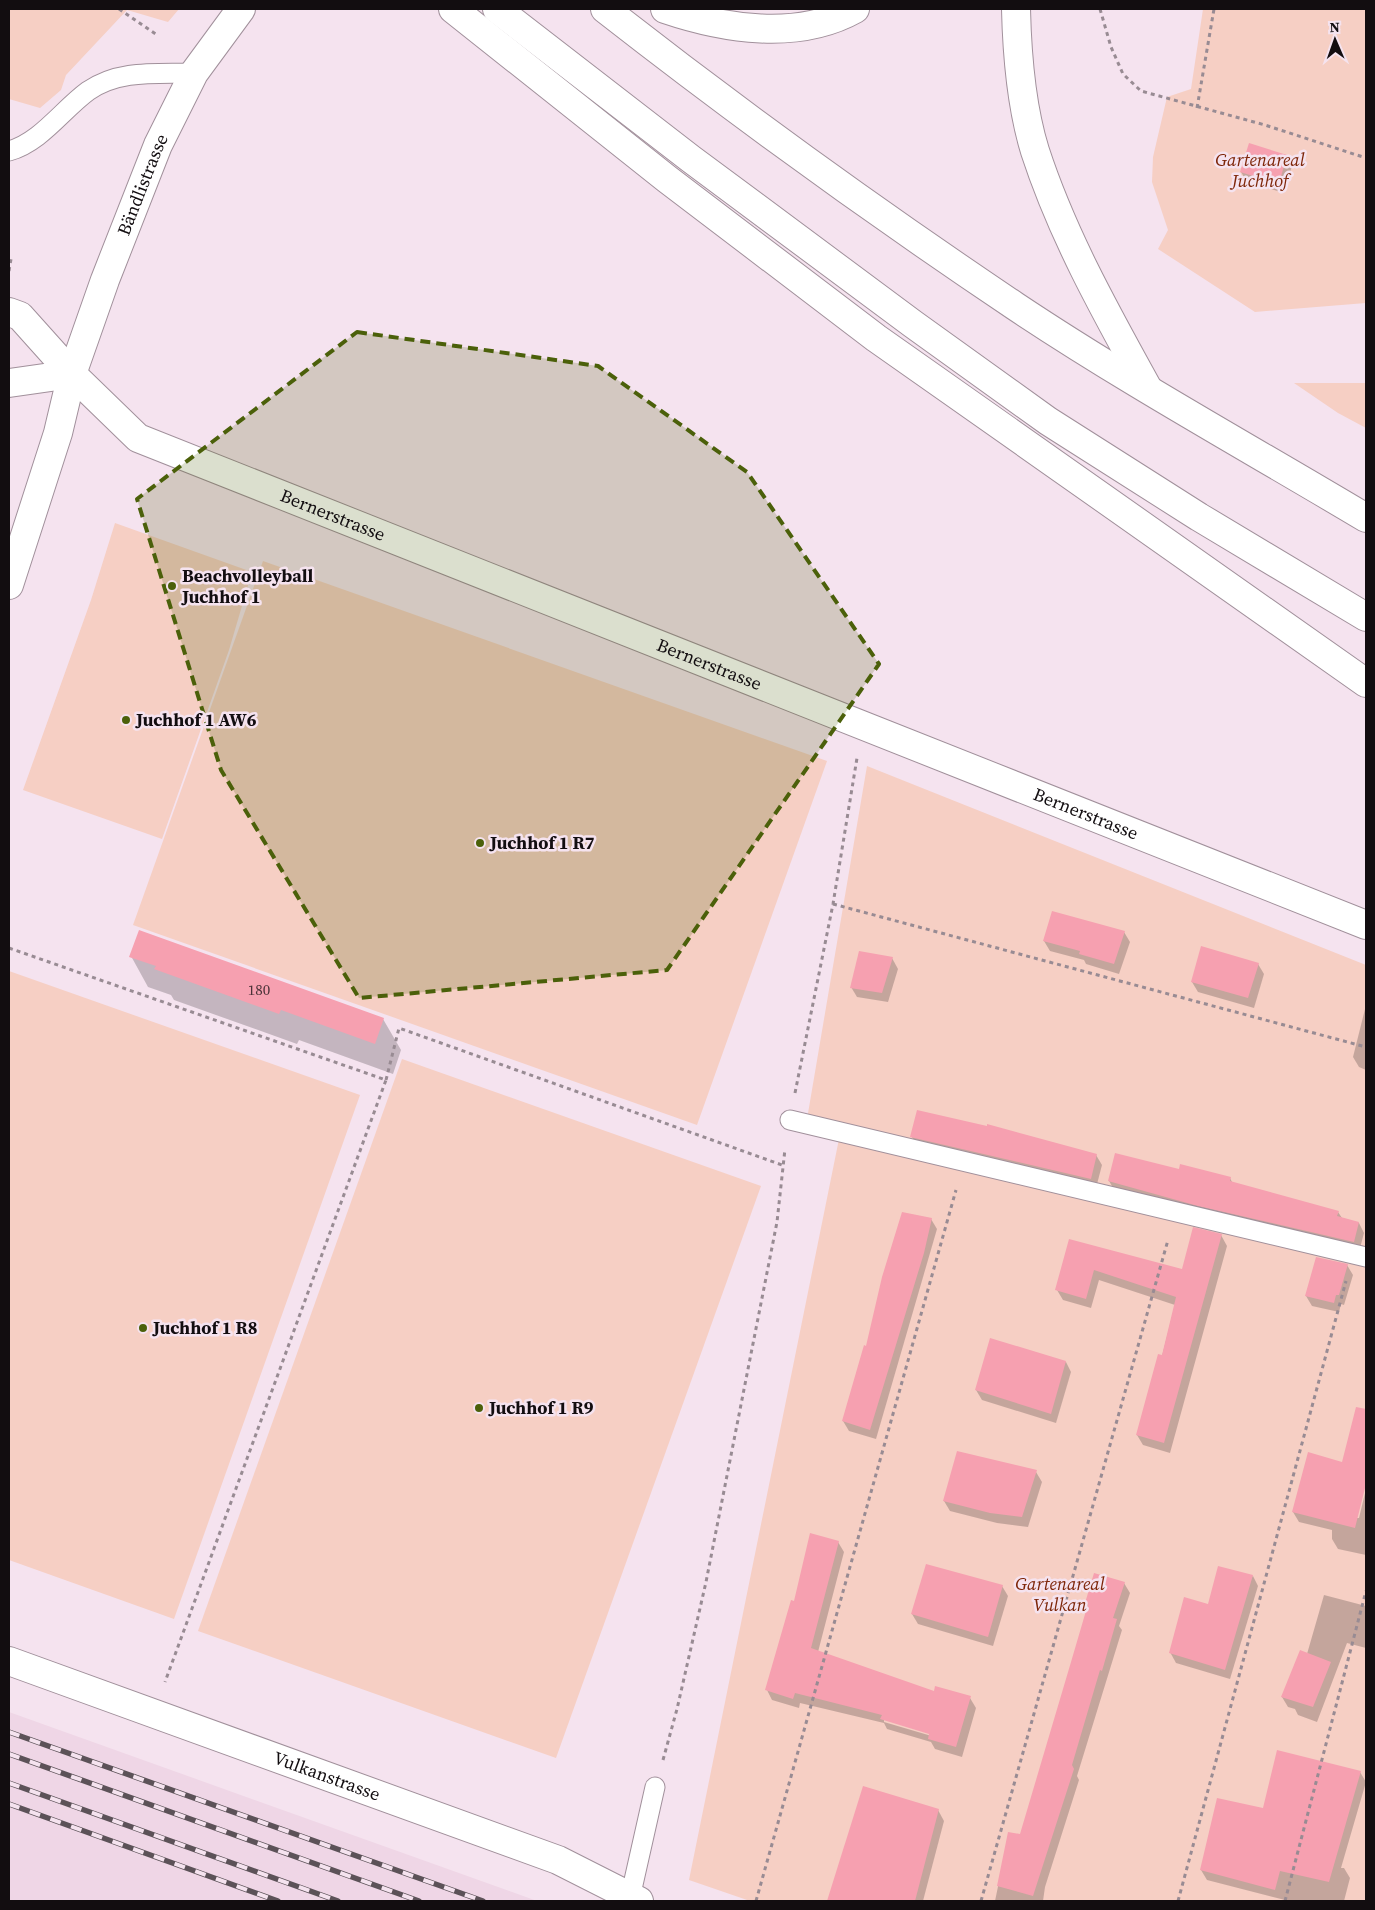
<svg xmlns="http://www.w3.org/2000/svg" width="1375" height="1910" viewBox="0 0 1375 1910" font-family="'Source Serif 4',serif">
  <rect width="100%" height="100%" fill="#f5e3ef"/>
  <polygon fill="#efd6e6" points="9,1712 537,1901 9,1901"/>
  <g fill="#f6cfc4">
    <polygon points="9,9 179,9 168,22 127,10 66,75 61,90 40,108 9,99"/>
    <polygon points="1203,9 1366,9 1366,303 1255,312 1158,249 1168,230 1152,182 1153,157 1167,97 1191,89"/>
    <polygon points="1294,383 1366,383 1366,428 1338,413"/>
    <polygon points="115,523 252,572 229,650 162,839 23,790 91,600"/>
    <polygon points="263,561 827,761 697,1125 133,925"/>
    <polygon points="867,766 1366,965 1366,1901 750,1901 689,1880 839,1139 805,1131"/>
    <polygon points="9,971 360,1095 174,1619 9,1560"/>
    <polygon points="402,1059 761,1186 556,1758 198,1631"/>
  </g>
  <g fill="#0003" fill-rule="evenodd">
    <polygon points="1287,156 1292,166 1284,193 1247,182 1241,172"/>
    <polygon points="1124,932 1130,942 1119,974 1086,964 1084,960 1050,951 1044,941"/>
    <polygon points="131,956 383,1019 401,1050 393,1074 299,1040 297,1044 174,1000 171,995 148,987"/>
    <polygon points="892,958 898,969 888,1002 857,997 851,987"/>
    <polygon points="1258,964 1264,974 1254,1008 1198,992 1192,982"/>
    <polygon points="1366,1005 1366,1070 1359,1067 1353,1057"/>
    <polygon points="912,1137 1096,1155 1102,1165 1096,1188 917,1147"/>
    <polygon points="1180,1170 1230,1178 1233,1184 1338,1212 1342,1218 1359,1223 1364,1233 1359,1252 1115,1191 1109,1181"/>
    <polygon points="931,1219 937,1229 876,1439 849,1431 843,1421 867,1347"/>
    <polygon points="1221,1235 1227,1246 1170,1453 1143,1445 1137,1435 1162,1356 1175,1305 1099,1280 1091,1308 1063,1300 1057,1290 1070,1241 1183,1270"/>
    <polygon points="1347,1265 1353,1275 1344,1305 1341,1304 1339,1312 1312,1306 1306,1296"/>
    <polygon points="1066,1362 1071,1372 1056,1423 982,1400 976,1390"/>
    <polygon points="958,1452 1036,1472 1042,1482 1028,1527 997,1523 950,1511 944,1501"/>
    <polygon points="1345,1457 1366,1463 1366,1479 1356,1518 1359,1518 1366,1489 1366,1555 1338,1549 1332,1539 1332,1530 1299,1522 1293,1512 1343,1464"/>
    <path d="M838 1542 844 1552 818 1652 935 1693 970 1698 976 1708 962 1757 935 1749 931 1742 887 1729 884 1723 800 1703 799 1708 772 1700 767 1690 794 1602ZM884 1719 935 1734V1737L884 1722Z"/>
    <polygon points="1253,1576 1258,1586 1230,1679 1176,1663 1170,1652 1209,1605"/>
    <polygon points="1124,1583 1130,1593 1119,1626 1122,1630 1077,1776 1079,1780 1045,1887 1043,1901 995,1901 1009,1833 1021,1836 1088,1607 1086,1603"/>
    <polygon points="1002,1586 1008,1596 993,1646 918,1624 912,1614"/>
    <polygon points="1324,1595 1366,1606 1366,1648 1347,1643 1317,1722 1298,1715 1295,1709 1288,1707 1282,1697 1307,1654"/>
    <polygon points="1360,1772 1366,1782 1341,1868 1344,1868 1350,1878 1344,1901 1289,1901 1207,1880 1201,1870"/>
    <polygon points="864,1787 938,1810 944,1821 923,1901 829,1901"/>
  </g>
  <g fill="#f6a0b0">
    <polygon points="1249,143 1287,155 1279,184 1240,172"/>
    <polygon points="1052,911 1125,931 1114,964 1079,954 1080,951 1043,941"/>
    <polygon points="139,930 384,1018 375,1044 281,1010 279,1014 154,969 156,966 129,957"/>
    <polygon points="1201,946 1259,963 1248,998 1191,982"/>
    <polygon points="859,951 893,957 882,993 850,988"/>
    <polygon points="917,1110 987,1126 987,1124 1097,1154 1091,1179 910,1137"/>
    <polygon points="1115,1153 1179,1169 1180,1164 1231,1177 1230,1181 1339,1211 1337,1216 1359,1222 1354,1242 1198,1206 1108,1181"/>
    <polygon points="902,1212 932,1218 924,1253 870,1430 842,1421 864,1345 866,1346 882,1277"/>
    <polygon points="1193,1227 1222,1234 1164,1443 1136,1435 1158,1354 1162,1355 1176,1297 1094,1270 1086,1299 1055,1290 1069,1239 1182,1269"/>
    <polygon points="1316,1257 1348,1264 1339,1295 1336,1295 1334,1303 1305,1296"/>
    <polygon points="990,1338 1066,1361 1051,1414 975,1390"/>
    <polygon points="1356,1407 1366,1409 1366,1484 1355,1528 1292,1512 1308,1452 1342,1462"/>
    <polygon points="957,1451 1037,1470 1022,1517 990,1513 943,1501"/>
    <polygon points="810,1533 839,1541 811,1648 934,1691 935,1686 971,1696 956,1747 928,1739 929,1734 880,1719 882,1715 795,1693 793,1699 765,1690 791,1600 794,1601"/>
    <polygon points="926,1564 1003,1585 988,1637 911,1614"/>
    <polygon points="1218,1566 1253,1575 1225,1670 1169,1653 1184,1597 1208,1604"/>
    <polygon points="1094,1573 1125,1582 1113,1618 1117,1619 1102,1671 1100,1670 1072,1765 1074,1769 1033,1896 997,1886 1008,1832 1020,1834 1071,1662 1088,1604 1085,1603"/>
    <polygon points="1300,1650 1331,1662 1313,1707 1281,1697"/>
    <polygon points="1277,1750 1361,1771 1329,1882 1280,1871 1275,1890 1200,1870 1217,1798 1263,1808"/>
    <polygon points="863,1786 939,1809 915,1901 827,1901"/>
  </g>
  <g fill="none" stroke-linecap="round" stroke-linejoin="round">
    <g stroke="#a1909b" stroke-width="21">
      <g id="service">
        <path d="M9 151C41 142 62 110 88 91 119 69 158 74 194 73"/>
        <polyline points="790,1120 1366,1257"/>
        <polyline points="630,1898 655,1787"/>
      </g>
    </g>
    <g stroke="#a1909b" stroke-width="30">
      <g id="minor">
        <path id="s1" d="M9 1661 558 1860 639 1901"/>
      </g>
    </g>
    <g stroke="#a1909b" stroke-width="30">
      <g id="tertiary">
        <path id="s2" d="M72 374 105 280 158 145 194 73 241 9"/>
      </g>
    </g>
    <g stroke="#a1909b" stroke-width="30">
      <polyline id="secondary" points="9,585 58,433 72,374"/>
    </g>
    <g stroke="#a1909b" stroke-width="30">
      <g id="primary">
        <path id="s3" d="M9 312 20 316 72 374 138 438 1366 925"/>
        <polyline points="9,383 72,374"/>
      </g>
    </g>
    <g stroke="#a1909b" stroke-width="30">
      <g id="motorway">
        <polyline points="453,9 667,179 876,338 1366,683"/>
        <polyline points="497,9 691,159 913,324 1048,421 1199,517 1366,617"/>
        <path d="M605 9C738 113 875 212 1015 306 1129 382 1249 448 1366 518"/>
        <path d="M665 9C724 29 798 41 855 9"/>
        <path d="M1016 9C1017 52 1022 109 1035 151 1062 234 1105 311 1147 387"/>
      </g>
    </g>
    <g stroke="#988b93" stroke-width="3" stroke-dasharray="4 4" stroke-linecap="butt">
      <polyline points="119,9 157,35"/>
      <polyline points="1100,9 1111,47 1123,74 1141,91 1265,125 1366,158"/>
      <polyline points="1197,108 1214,9"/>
      <polyline points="9,271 11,259"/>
      <polyline points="833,904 1366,1047"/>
      <polyline points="9,948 386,1080 165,1682"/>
      <polyline points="386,1080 399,1028 782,1165"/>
      <polyline points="795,1093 833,904 857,758"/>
      <polyline points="663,1760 677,1709 706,1582 777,1222 785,1149"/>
      <polyline points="756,1901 956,1190"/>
      <polyline points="981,1901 1168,1240"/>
      <polyline points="1178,1901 1346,1281"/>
      <polyline points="1285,1901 1366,1591"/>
    </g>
    <use href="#service" stroke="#fff" stroke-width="19"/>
    <use href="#minor" stroke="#fff" stroke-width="28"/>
    <use href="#tertiary" stroke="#fff" stroke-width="28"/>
    <use href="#secondary" stroke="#fff" stroke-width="28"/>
    <use href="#primary" stroke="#fff" stroke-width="28"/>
    <use href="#motorway" stroke="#fff" stroke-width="28"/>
    <g stroke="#5c5258" stroke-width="5.5">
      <g id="rail">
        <polyline points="9,1732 483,1901"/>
        <polyline points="9,1754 419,1901"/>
        <polyline points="9,1783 338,1901"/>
        <polyline points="9,1804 278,1901"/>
      </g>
    </g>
    <use href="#rail" stroke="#f5e3ef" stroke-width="4" stroke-dasharray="11" stroke-linecap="butt"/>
  </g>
  <path fill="#4b600a" fill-opacity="0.2" stroke="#4b600a" stroke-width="4" stroke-dasharray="10 6" stroke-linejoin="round" d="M357 332 598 366 747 472 879 664 667 970 359 998 221 770 137 499Z"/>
  <g fill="#4b600a" stroke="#f5e3ef" stroke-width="2">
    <circle cx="172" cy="586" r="5"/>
    <circle cx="126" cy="720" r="5"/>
    <circle cx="480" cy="843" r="5"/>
    <circle cx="143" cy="1328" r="5"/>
    <circle cx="479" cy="1408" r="5"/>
  </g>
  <g text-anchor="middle" stroke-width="5" stroke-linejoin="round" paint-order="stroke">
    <g font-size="15" fill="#4b3238">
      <text x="259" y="995">180</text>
    </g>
    <g font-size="18" font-style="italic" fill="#7e2609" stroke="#f5e3ef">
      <text x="1260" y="166">Gartenareal<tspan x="1260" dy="21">Juchhof</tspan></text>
      <text x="1060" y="1590">Gartenareal<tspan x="1060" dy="21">Vulkan</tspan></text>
    </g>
    <g font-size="18" fill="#120d10" stroke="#f5e3ef">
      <text dy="6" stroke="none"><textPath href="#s2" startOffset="202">Bändlistrasse</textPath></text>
      <text dy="6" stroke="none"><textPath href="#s3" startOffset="391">Bernerstrasse</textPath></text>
      <text dy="6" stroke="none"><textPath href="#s3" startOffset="796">Bernerstrasse</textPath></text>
      <text dy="6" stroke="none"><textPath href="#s3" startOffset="1201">Bernerstrasse</textPath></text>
      <text dy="6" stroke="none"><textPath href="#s1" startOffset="338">Vulkanstrasse</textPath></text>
    </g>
    <g font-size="18" font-weight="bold" fill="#120d10" stroke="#f5e3ef" text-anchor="start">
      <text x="182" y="582">Beachvolleyball<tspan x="182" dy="21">Juchhof 1</tspan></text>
      <text x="136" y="726">Juchhof 1 AW6</text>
      <text x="490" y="849">Juchhof 1 R7</text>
      <text x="153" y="1334">Juchhof 1 R8</text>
      <text x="489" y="1414">Juchhof 1 R9</text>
    </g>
  </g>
  <rect width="1375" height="1910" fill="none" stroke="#120d10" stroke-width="20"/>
  <g transform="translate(1335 40) rotate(358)" stroke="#f5e3ef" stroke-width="4" paint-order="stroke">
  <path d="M0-4L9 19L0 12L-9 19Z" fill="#120d10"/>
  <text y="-8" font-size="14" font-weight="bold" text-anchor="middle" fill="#120d10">N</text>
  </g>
</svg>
